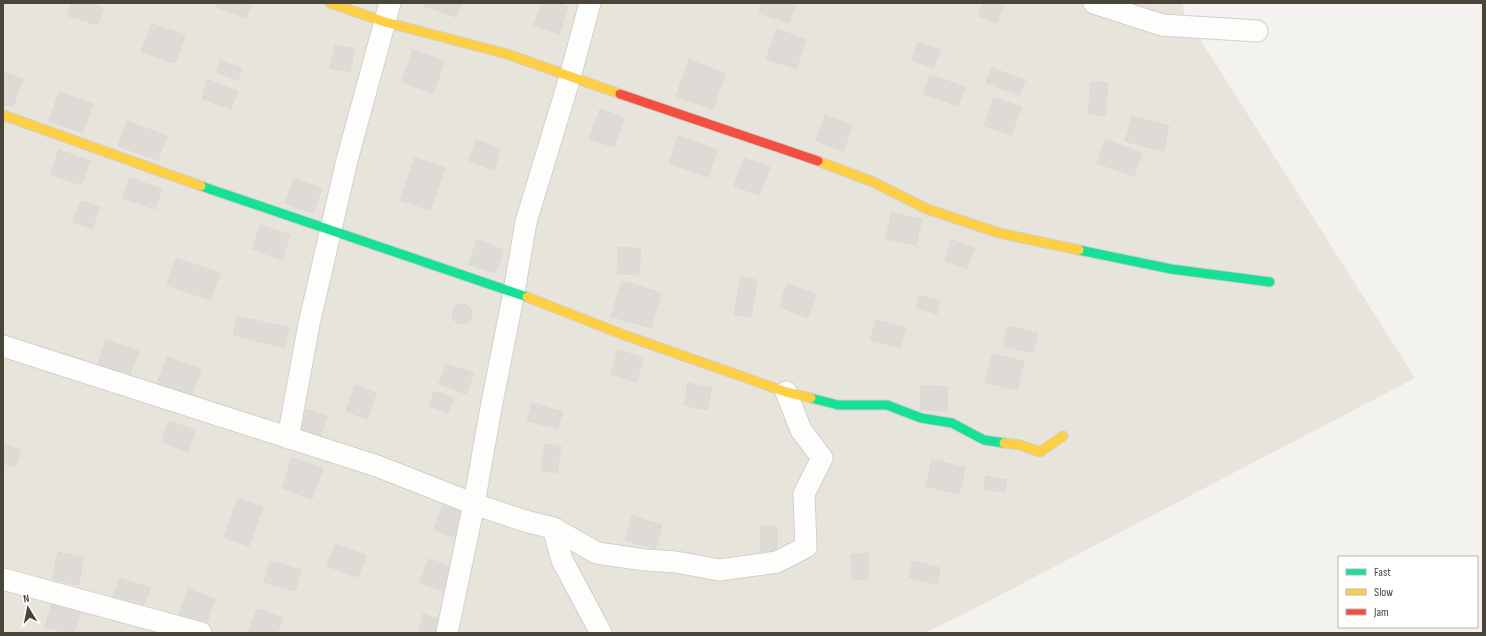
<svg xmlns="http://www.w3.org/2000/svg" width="1486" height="636" viewBox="0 0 1486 636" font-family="'Sofia Sans Condensed',sans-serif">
  <rect width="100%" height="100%" fill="#f4f2ee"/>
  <polygon fill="#e7e4dc" points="3,3 1183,3 1184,14 1415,378 966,613 924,633 3,633"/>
  <g fill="#dedbd6" stroke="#dcd9d4">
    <polygon points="72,3 87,3 103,8 98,25 68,16"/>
    <polygon points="218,3 252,3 246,18 216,7"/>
    <polygon points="425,3 462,3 456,17 424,6"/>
    <polygon points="542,3 558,3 568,7 559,34 534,25"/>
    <polygon points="762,3 796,3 789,23 759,13"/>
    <polygon points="983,3 1004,3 997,23 979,16"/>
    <polygon points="152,24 185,35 175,63 141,52"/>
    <polygon points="777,29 806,40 796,69 766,59"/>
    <polygon points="918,42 940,50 934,68 912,60"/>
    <polygon points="335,45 355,49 350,72 330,68"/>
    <polygon points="413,50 445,61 433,93 402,82"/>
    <polygon points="689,60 725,73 713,109 676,96"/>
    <polygon points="220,61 242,68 238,80 216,72"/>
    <polygon points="992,68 1025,80 1020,95 986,83"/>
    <polygon points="3,72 23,79 13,107 3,104"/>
    <polygon points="930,75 965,87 958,106 924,94"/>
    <polygon points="208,80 238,91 231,109 202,99"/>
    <polygon points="1091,82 1108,83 1105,116 1088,114"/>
    <polygon points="59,92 93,104 83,133 49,121"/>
    <polygon points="994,98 1022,107 1011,135 984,126"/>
    <polygon points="600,109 624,118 614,147 589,139"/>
    <polygon points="825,115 853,125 843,151 816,141"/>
    <polygon points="1132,116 1169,126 1163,151 1125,141"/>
    <polygon points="127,121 167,136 158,160 118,146"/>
    <polygon points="678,136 717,150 708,177 669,163"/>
    <polygon points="476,140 501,149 494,170 469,161"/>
    <polygon points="1105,140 1142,153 1134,176 1097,163"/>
    <polygon points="59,150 90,161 81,185 50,174"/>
    <polygon points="415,158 445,168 430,210 400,200"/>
    <polygon points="744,158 770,167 760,195 734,186"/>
    <polygon points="130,178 162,189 155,209 123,198"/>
    <polygon points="294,179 322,188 313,213 285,203"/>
    <polygon points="81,201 100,207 92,229 73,222"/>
    <polygon points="891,213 922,219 916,245 886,239"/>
    <polygon points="260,225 290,235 282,260 252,249"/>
    <polygon points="477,240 504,250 495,273 468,264"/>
    <polygon points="952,240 975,248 967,269 945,261"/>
    <polygon points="618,247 641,249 639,275 617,274"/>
    <polygon points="176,258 220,273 210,300 167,285"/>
    <polygon points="741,277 757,280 751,317 734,315"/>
    <polygon points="622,281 661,293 651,328 611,316"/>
    <polygon points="787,284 816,294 808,318 779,307"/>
    <polygon points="919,295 940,301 937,314 916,308"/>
    <circle cx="462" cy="314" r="10"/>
    <polygon points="237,316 289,328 285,348 233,335"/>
    <polygon points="876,320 906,328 900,348 870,340"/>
    <polygon points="1008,326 1038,333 1033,353 1004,346"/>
    <polygon points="106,340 139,351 129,377 97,366"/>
    <polygon points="618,350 643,358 636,382 611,374"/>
    <polygon points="992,354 1024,361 1017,390 985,382"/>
    <polygon points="167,357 201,369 192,395 157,383"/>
    <polygon points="446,364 474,373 466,394 439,384"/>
    <polygon points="688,383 712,388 707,410 684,405"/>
    <polygon points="355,385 376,393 367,419 346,411"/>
    <polygon points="921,386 948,387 947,411 920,410"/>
    <polygon points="434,391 454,398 448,413 429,406"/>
    <polygon points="532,403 563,412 558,429 527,421"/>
    <polygon points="307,409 327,416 320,437 300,429"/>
    <polygon points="169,421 195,430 188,452 162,442"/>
    <polygon points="3,444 21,450 15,467 3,463"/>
    <polygon points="545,444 561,446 557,473 541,470"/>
    <polygon points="292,458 323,468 312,499 282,488"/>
    <polygon points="932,459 965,468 959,494 926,486"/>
    <polygon points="986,476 1007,480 1005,492 984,489"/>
    <polygon points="238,498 263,507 249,546 224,537"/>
    <polygon points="443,504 467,512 457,538 434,530"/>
    <polygon points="632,516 662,525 655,549 625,540"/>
    <polygon points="761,526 777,527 777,551 760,551"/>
    <polygon points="335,545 366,555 358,577 327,566"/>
    <polygon points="58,552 84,558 78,585 52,579"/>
    <polygon points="868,553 868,579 852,580 851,554"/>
    <polygon points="429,559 453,567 444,591 420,583"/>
    <polygon points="270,561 301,570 295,591 264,582"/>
    <polygon points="913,561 940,568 936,584 909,577"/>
    <polygon points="120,578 150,588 141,613 111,602"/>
    <polygon points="188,589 215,599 205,628 178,618"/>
    <polygon points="53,599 82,607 74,633 68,633 45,627"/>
    <polygon points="257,609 283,618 277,633 248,633"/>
    <polygon points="423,614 441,620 437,633 418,633"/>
  </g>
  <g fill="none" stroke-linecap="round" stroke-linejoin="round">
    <g stroke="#d2d0cb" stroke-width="23">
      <g id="street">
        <polyline points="1094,3 1162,25 1257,31"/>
        <polyline points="3,346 377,466 474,504 525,521 553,528 562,560 601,633"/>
        <polyline points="288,438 309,324 347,160 390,3"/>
        <polyline points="553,528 597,553 645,560 676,562 719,570 777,562 806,547 804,494 822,458 801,430 786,392"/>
        <polyline points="3,579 201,633"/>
        <polyline points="447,633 474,504 490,413 514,292 526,222 570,77 590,3"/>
      </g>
    </g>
    <g stroke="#d3cfc5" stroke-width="11">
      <g id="fast">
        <polyline points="201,186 527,297"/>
        <polyline points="1079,250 1171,269 1270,282"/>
        <polyline points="811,398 838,405 887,405 921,418 952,423 984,440 1004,443"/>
      </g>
    </g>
    <g stroke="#d3cfc5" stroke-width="11">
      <g id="slow">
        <polyline points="330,3 385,22 507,54 620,94"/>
        <polyline points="3,115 201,186"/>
        <polyline points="818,161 873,182 927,209 999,233 1079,250"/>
        <polyline points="527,297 624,335 786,392 811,398"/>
        <polyline points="1004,443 1020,445 1040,452 1063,436"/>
      </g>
    </g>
    <g stroke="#d3cfc5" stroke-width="11">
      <polyline id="jam" points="620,94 818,161"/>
    </g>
    <use href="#street" stroke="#fdfdfc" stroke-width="21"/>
    <use href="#fast" stroke="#16e098" stroke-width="9"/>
    <use href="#slow" stroke="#ffcf43" stroke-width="9"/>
    <use href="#jam" stroke="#f24e42" stroke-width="9"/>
  </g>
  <rect width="1486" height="636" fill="none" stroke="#4b4439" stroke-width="8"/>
  <rect x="1338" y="556" width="140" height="72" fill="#ffffff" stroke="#b7b4b0"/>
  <rect x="1346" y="569" width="20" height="6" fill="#16e098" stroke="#b7b4b0"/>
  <text x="1374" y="576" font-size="12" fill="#4b4439">Fast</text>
  <rect x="1346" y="589" width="20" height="6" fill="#ffcf43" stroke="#b7b4b0"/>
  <text x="1374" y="596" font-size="12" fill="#4b4439">Slow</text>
  <rect x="1346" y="609" width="20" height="6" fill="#f24e42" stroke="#b7b4b0"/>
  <text x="1374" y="616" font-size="12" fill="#4b4439">Jam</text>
  <g transform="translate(28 608) rotate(350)" stroke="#ffffff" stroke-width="3" paint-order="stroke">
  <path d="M0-3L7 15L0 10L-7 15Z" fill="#4b4439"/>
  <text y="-6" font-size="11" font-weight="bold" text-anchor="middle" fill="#4b4439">N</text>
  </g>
</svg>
